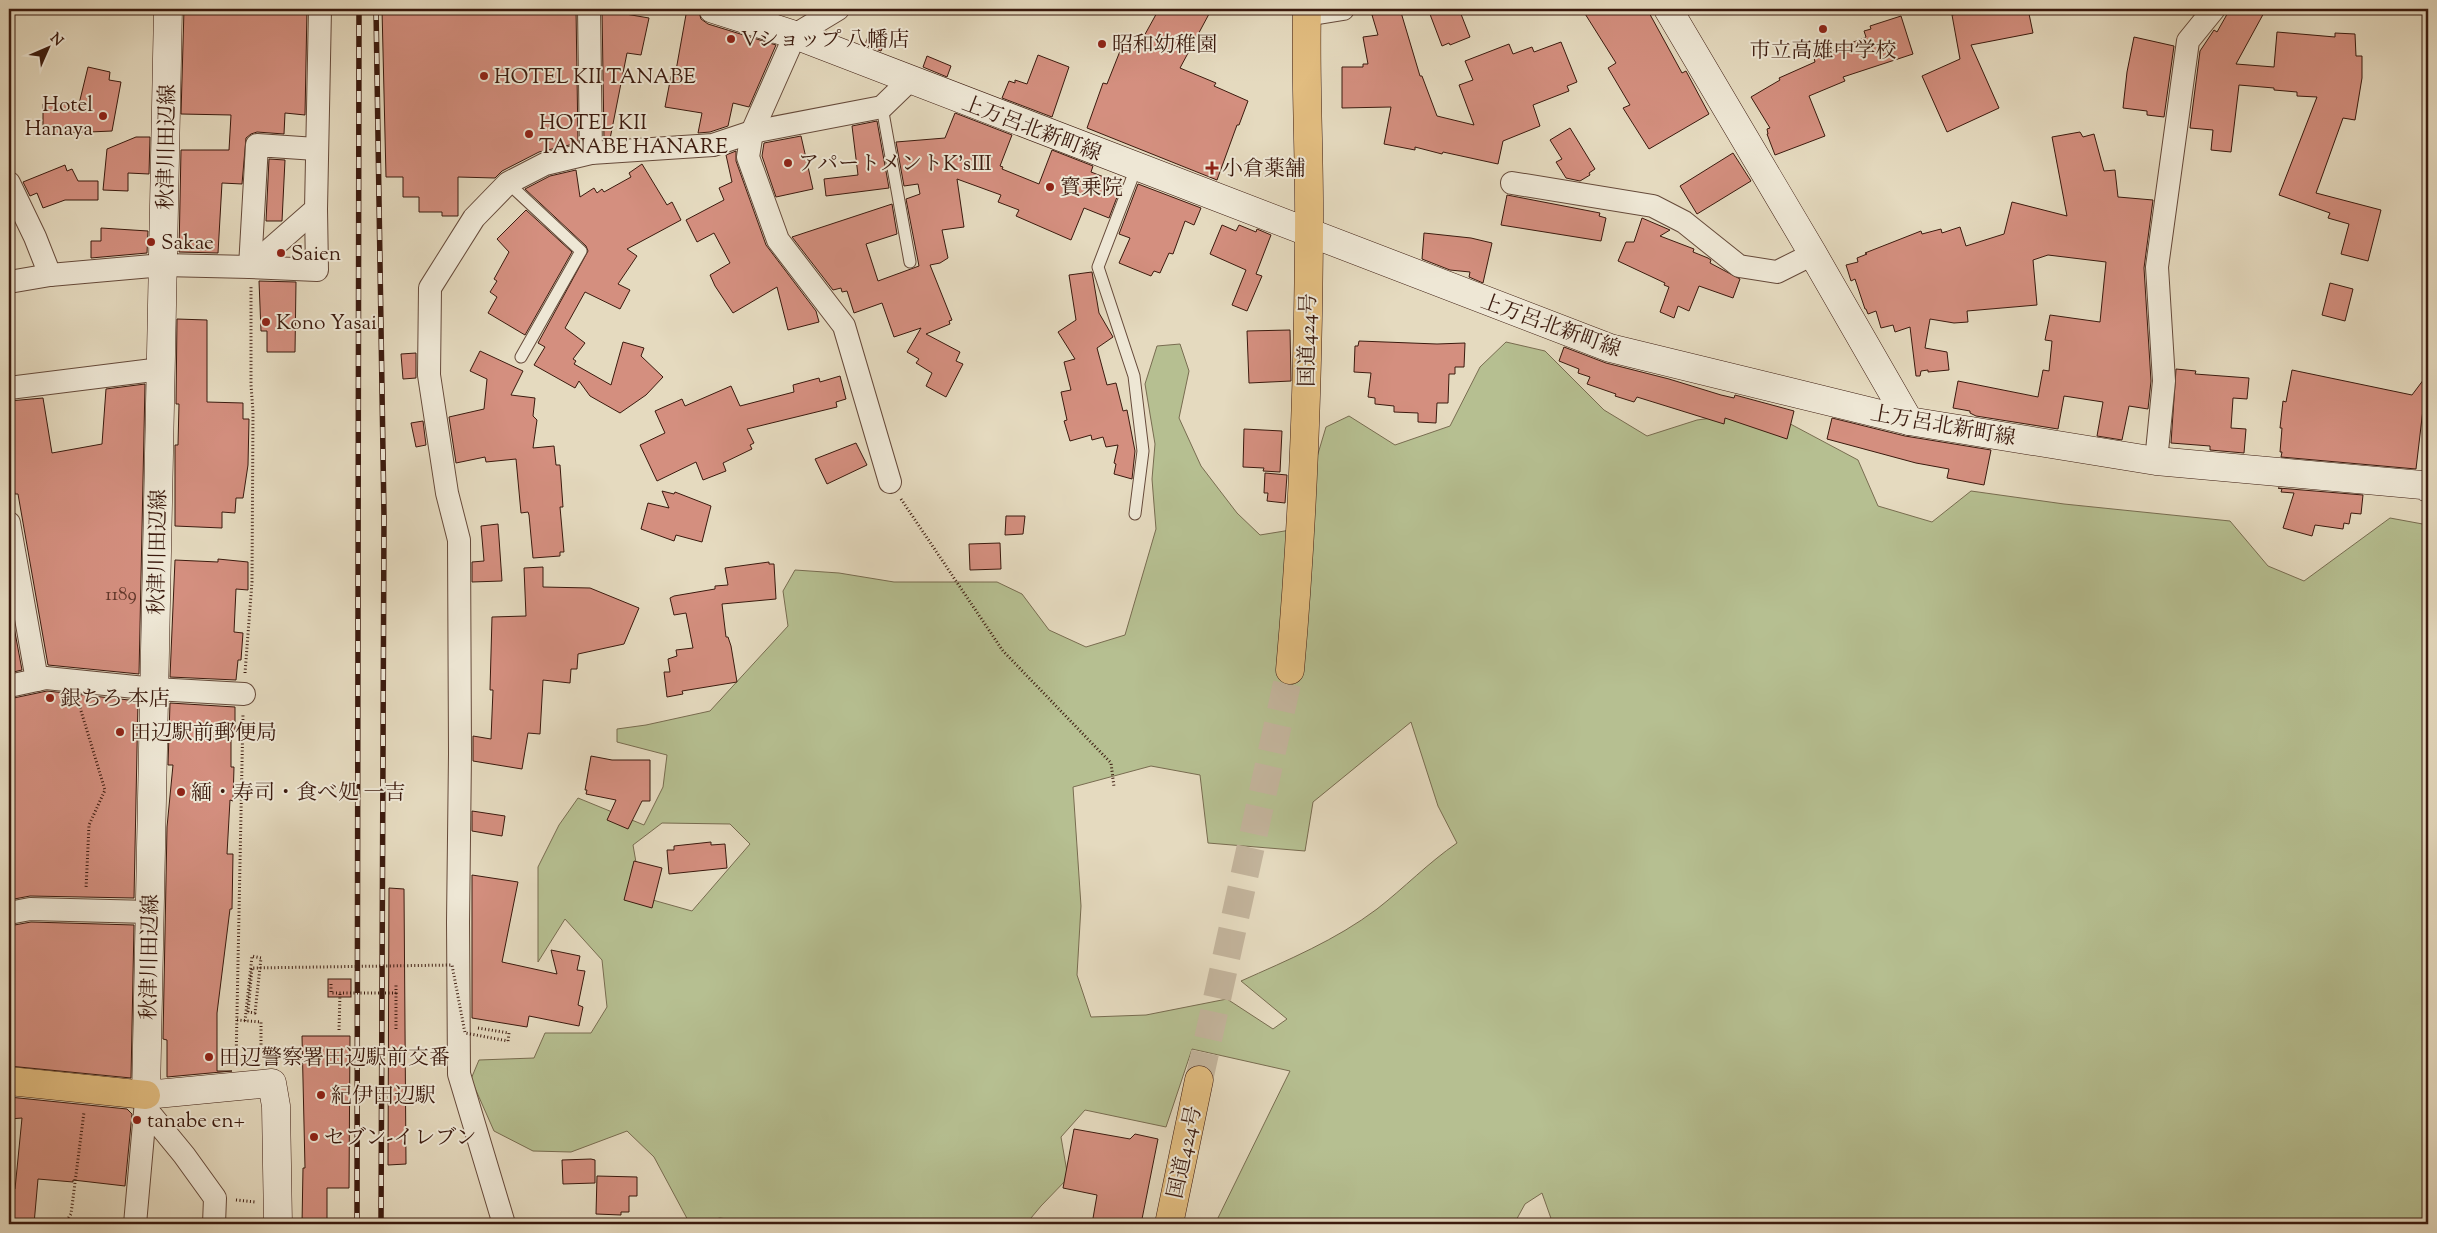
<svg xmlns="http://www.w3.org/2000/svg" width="2437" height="1233" viewBox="0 0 2437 1233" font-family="'Sorts Mill Goudy','Noto Serif JP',serif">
  <rect width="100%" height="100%" fill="#e5dabf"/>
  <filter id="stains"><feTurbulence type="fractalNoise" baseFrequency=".004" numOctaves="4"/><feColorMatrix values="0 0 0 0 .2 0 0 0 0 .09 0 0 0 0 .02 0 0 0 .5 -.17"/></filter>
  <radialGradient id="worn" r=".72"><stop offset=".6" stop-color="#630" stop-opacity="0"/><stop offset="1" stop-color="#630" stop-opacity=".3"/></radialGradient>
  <path fill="#b6bf91" stroke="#786c50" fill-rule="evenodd" d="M1506 342 1545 351 1604 410 1647 436 1697 420 1766 411 1858 460 1878 506 1932 522 1971 491 2064 504 2230 521 2268 566 2304 581 2390 518 2428 525V1224H1553L1542 1193 1525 1204 1514 1224H1215L1290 1071 1192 1049 1166 1127 1085 1110 1061 1137 1068 1178 1041 1206 1026 1224H763L720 1218 690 1224 654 1157 627 1131 571 1152 533 1151 494 1131 471 1079 479 1060 534 1058 545 1033H591L607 1007 602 960 565 919 538 962V867L559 825 578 798 644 825 663 787 667 755 617 742V729L646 725 710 711 788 626 783 591 795 570 839 573 894 582H997L1022 594 1049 630 1086 647 1125 635 1156 529 1152 479 1155 444 1145 384 1157 346 1180 344 1189 371 1179 418 1201 466 1237 513 1260 535 1303 528 1314 467 1326 427 1349 416 1395 445 1450 426 1480 367ZM1411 722 1438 806 1457 843C1428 863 1404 888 1377 909 1336 940 1288 960 1241 981L1287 1019 1273 1029 1227 999 1146 1015 1091 1017 1077 975 1081 906 1073 787 1151 766 1200 775 1208 843 1305 851 1313 802ZM662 823 730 824 750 844 692 911 642 897 633 845Z"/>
  <g fill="#d48f7f" stroke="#3b1a0e">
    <polygon points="184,9 307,9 305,115 285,113 284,134 257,132 251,134 246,138 242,184 222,183 218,253 179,252 181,150 229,150 231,115 181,114"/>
    <polygon points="382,9 576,9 578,143 539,152 502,171 495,178 458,177 458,216 442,216 442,212 419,212 419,197 403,197 403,177 386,177"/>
    <polygon points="687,9 698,9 701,19 708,24 776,45 749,107 733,103 728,126 710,132 698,133 702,113 665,107 671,76 675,76"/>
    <polygon points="1159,9 1199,9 1209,14 1180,68 1216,83 1214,86 1248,101 1239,125 1237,125 1217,180 1087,128 1103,83 1107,84 1124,41 1138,47"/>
    <polygon points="1392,9 1400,9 1420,76 1422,76 1437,116 1474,125 1459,85 1473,80 1465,61 1509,44 1513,54 1532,47 1534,52 1561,42 1577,82 1567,86 1569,91 1533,105 1540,126 1503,141 1498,164 1443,152 1442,154 1415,147 1415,150 1384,144 1391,107 1342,108 1342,67 1363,67 1363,64 1368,64 1363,37 1378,35 1372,15"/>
    <polygon points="1428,9 1459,9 1470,37 1450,45 1449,43 1442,46"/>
    <polygon points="1582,9 1647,9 1682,73 1686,71 1709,114 1649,149 1623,108 1630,105 1608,68 1616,63"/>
    <polygon points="1986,9 2028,9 2033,33 1971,45 1999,108 1947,132 1922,76 1960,59 1952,15"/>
    <polygon points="2230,9 2266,9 2236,64 2274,67 2277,32 2335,37 2335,33 2355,34 2356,56 2362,56 2362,78 2355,120 2343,118 2316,193 2381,210 2368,261 2341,254 2349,224 2328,218 2330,213 2279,195 2317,97 2297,96 2297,92 2274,90 2274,88 2239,85 2231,152 2211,150 2213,130 2190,128 2200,51 2214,30 2217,32"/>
    <polygon points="602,10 649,18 641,55 627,53 610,139 604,139"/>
    <polygon points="1901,16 1913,54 1843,77 1845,81 1809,96 1825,136 1775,155 1767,134 1768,134 1767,129 1770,128 1751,97 1780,80 1779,78 1815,62 1814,58 1866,37 1864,31 1871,29 1870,26"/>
    <polygon points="869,33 886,39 881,51 865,45"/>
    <polygon points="2134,37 2174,46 2164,117 2147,115 2147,111 2123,108 2127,72"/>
    <polygon points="1038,55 1069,67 1052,117 1002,98 1009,81 1015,83 1015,80 1027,84"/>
    <polygon points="927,56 951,66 947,77 923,67"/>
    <polygon points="88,67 110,72 109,80 121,82 112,131 45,134 45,129 43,129 43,104 79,104"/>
    <polygon points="955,113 1012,135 1000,166 1003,167 1002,169 1039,184 1052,150 1093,166 1091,172 1122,184 1109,218 1084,208 1071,240 1016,216 1019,210 998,202 1001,195 957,179 964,227 942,230 948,258 940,263 930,265 952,320 949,321 950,324 926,334 960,352 956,361 963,364 946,397 926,386 932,373 916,363 919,359 907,352 921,328 894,337 882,303 854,313 847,291 842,292 841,288 833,290 792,237 892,204 897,234 866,244 878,281 919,266 906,199 920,194 918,184 904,186 896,142 945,138"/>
    <polygon points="877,121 889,188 826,196 824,179 858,175 852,126"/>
    <polygon points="1570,128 1595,169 1589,173 1590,175 1580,181 1566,178 1556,162 1562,159 1550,140"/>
    <polygon points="2080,132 2083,137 2094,134 2104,171 2115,170 2118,197 2153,200 2144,268 2151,381 2148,409 2129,406 2122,440 2097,436 2103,402 2064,396 2058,429 1976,416 1970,413 1970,411 1953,408 1958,381 2038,397 2043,370 2049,371 2052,341 2045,340 2050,315 2100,322 2106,262 2048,255 2033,260 2037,305 1967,311 1968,322 1954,323 1930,319 1925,348 1947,352 1949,370 1928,372 1928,370 1921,371 1920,376 1916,376 1910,327 1895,332 1893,325 1881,328 1876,311 1868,314 1866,309 1865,309 1855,279 1851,281 1846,265 1858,262 1857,258 1867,254 1865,253 1921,231 1922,234 1941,229 1942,233 1960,227 1966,246 2004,234 2012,202 2067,216 2052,137"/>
    <polygon points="801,136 813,189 776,197 762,156 764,143"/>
    <polygon points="136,137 150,137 149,174 128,173 128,191 103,190 107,149"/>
    <polygon points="736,151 736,161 766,245 816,311 819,322 788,330 777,287 733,313 715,286 710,275 730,263 714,233 697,242 686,220 724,200 719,188 732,182 726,155"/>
    <polygon points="1733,153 1751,181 1697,214 1680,186"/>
    <polygon points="269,159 285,160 282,221 266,221"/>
    <polygon points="642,164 667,205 672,202 681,220 627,249 637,256 618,284 630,290 620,309 585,292 565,328 585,343 573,359 576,361 574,364 611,385 623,342 644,348 641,356 663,377 646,395 620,413 590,396 579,381 575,388 534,365 545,347 538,343 588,251 586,246 525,189 550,176 576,170 580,197 594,188 597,193 602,189 604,192 631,177 629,173"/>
    <polygon points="65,165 67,171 72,169 78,181 98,181 98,200 65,200 43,208 37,193 30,196 23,182"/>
    <polygon points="1138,184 1201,208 1194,225 1185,221 1173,254 1169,253 1160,273 1154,271 1151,276 1119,263 1130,238 1119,234"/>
    <polygon points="1507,195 1600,213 1599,216 1606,218 1601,241 1501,225"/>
    <polygon points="526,210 572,252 525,335 488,313 497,297 490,292 497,281 494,279 509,252 497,239"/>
    <polygon points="1642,218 1670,230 1660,236 1694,249 1693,252 1708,258 1711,260 1710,263 1740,279 1733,298 1699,286 1689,311 1678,306 1674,318 1660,312 1669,287 1664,285 1665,283 1618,261 1626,242 1634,242"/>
    <polygon points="1222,225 1236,231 1239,225 1256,232 1257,229 1271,235 1256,274 1262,276 1247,311 1232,305 1246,270 1210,254"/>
    <polygon points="101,228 148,231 147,253 91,258 91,241 101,241"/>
    <polygon points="1424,233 1471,238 1492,243 1483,283 1469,277 1470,272 1450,270 1422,259"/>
    <polygon points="1092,272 1099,313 1113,337 1097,348 1107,385 1116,383 1123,411 1127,410 1135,451 1132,479 1114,474 1116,464 1114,463 1118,445 1106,447 1103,437 1092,440 1091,435 1070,441 1064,421 1067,420 1061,392 1071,390 1064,362 1075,359 1058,332 1076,320 1069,275"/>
    <polygon points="259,281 296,282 295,352 267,352 267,331 261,331"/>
    <polygon points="2330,283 2353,289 2345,321 2322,315"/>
    <polygon points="177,319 207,320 207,402 243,403 243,419 249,419 248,465 243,498 236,498 235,513 222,512 222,528 175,526 175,445 178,445 179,404 176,404"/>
    <polygon points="1290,330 1291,381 1249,383 1247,331"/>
    <polygon points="1359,341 1437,344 1465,343 1464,367 1455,367 1455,374 1449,374 1448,403 1437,403 1436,423 1418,422 1418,413 1394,412 1394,406 1375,404 1375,398 1368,397 1371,373 1354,372 1355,346 1358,346"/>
    <polygon points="1564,347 1606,363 1669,379 1721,395 1734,398 1735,395 1794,411 1787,439 1725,418 1724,424 1637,397 1634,402 1615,396 1616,394 1587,384 1590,377 1578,373 1579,369 1559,361"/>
    <polygon points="480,351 523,371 511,395 535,398 533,416 537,420 533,448 554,446 556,465 560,465 563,507 560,507 564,552 560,552 560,556 533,558 529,515 528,512 521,513 516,459 486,462 485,457 456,463 449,417 484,409 487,379 470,371"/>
    <polygon points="416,353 416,378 403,379 401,354"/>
    <polygon points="2176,369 2196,371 2195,374 2249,378 2247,399 2233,398 2231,428 2246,429 2244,453 2210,450 2210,446 2171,443"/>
    <polygon points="2292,370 2412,395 2427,375 2416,469 2281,457 2282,452 2280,452 2282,428 2280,428 2283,401 2286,402"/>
    <polygon points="840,376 846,399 836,402 837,407 747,429 754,443 750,445 752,449 723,463 726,471 703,480 696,462 657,481 640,445 665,433 655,411 682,399 685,406 731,386 740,406 794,392 793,385 819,378 820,382"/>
    <polygon points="145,384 139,674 48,665 18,494 15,494 11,472 14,471 9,439 9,401 43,398 52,453 102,444 106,389"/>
    <polygon points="1832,418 1905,436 1991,450 1984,485 1947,478 1949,469 1916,463 1827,439"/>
    <polygon points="423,421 426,445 416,447 411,423"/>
    <polygon points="1244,429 1282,431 1280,472 1263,471 1264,468 1243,467"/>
    <polygon points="856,443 867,465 827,484 815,459"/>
    <polygon points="1265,473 1287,475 1285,503 1267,501 1268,493 1264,493"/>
    <polygon points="2278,488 2363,495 2361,514 2351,513 2349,524 2344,523 2343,529 2315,525 2312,536 2283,528 2294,493 2281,492 2282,489"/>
    <polygon points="662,491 674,494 675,492 711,506 702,542 676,535 674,541 641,529 648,503 669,508"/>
    <polygon points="1006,516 1025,516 1023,534 1005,535"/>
    <polygon points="498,524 502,581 472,582 472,562 484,561 481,526"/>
    <polygon points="1000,543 1001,569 970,570 969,544"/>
    <polygon points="218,559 248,562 248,590 236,589 234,632 243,633 241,660 238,660 236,680 170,677 175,560 218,562"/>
    <polygon points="769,562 769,564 774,564 776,599 722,604 726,637 728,637 731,646 737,682 682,691 683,694 667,697 664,672 670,672 668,659 677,656 676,650 693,648 686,613 674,615 670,598 674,596 715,589 715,586 728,585 725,568"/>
    <polygon points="543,567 543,587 590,588 639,608 624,644 578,654 577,669 571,669 570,683 543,680 540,734 528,733 522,769 473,761 473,736 491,739 493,690 490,690 492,617 526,616 524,568"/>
    <polygon points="9,611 11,611 22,670 9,673"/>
    <polygon points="47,691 138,701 134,898 30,896 9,900 9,699"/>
    <polygon points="170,703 235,707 235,731 231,731 231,767 234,767 233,801 230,800 227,854 233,854 232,909 230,909 217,1013 217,1071 232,1071 167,1077 167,1040 163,1039 167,827 173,765 168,765"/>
    <polygon points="591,756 612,760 650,760 650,801 642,801 628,829 607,820 616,800 586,794 587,790 585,790"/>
    <polygon points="472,811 505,816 502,836 472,831"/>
    <polygon points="711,842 711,845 725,844 727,868 669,874 667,850 674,850 674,846"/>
    <polygon points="634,861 662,868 652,908 624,900"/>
    <polygon points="472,875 518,882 502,962 557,974 551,950 580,956 577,970 585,971 578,1005 583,1007 579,1026 529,1016 527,1027 472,1018"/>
    <polygon points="389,888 404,889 406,1164 388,1165"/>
    <polygon points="31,922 134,925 131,1078 9,1066 9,926"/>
    <rect x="328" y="979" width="23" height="18"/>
    <polygon points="302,1036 350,1036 349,1188 327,1188 327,1224 302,1224 303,1168 305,1168"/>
    <polygon points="9,1097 127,1109 132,1114 125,1186 73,1180 73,1182 38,1179 34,1224 9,1224 9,1189 15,1189 22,1118 9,1119"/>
    <polygon points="1074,1129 1130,1139 1135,1134 1158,1139 1141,1224 1092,1224 1097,1195 1063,1188"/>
    <polygon points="591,1159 595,1160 595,1183 563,1184 562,1160"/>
    <polygon points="597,1176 637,1177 637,1196 629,1196 629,1212 621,1212 621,1215 596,1214"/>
  </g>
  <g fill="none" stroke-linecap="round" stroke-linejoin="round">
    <polyline stroke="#c3b49c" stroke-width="28" stroke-dasharray="28 14" stroke-linecap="butt" points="1199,1080 1290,670"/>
    <g stroke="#664a3a" stroke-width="13">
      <g id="lane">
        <polyline points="882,107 910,262"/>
        <polyline points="508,183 581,251 521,357"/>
        <polyline points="1135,514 1143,451 1134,376 1098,267 1136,168"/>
      </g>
    </g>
    <g stroke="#664a3a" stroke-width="24">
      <g id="street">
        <polyline points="589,9 591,153"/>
        <polyline points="838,9 795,35 752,132 748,157 778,240 844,326 890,482"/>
        <polyline points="1306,15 1343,9"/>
        <polyline points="9,183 35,237 50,275"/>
        <polyline points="1512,183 1653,206 1684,222 1739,266 1777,272 1813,254"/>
        <polyline points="316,209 317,270 250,267 257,145 316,149"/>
        <polyline points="9,282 50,275 163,265 250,267 316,209 320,9"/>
        <polyline points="9,388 161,369"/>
        <polyline points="2156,461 2164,381 2157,267 2188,41 2214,9"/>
        <polyline points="9,523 37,680"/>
        <polyline points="9,686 46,678 155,689 244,694"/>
        <polyline points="9,913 30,909 150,912"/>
        <polyline points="147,1110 184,1155 215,1198 214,1224"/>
        <polyline points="135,1224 146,1101"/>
        <polyline points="504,1224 459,1074 458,922 460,754 459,540 447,493 429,375 430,288 474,218 508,183 545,164 591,153 713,145 752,132 882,107 910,80"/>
      </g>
    </g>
    <g stroke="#3b1a0e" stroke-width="29">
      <g id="secondary">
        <polyline points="168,9 146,1095 272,1083 276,1106 278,1224"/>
        <polyline points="713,9 795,35 1610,348 1909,421 2156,461 2422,485 2428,488"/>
        <polyline points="1668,9 1813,254 1909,421"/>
      </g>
    </g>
    <g stroke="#3b1a0e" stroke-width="29">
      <polyline id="primary" points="9,1081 146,1095"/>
    </g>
    <g stroke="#3b1a0e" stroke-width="29">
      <g id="highway">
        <path d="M1290 670C1303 525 1308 381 1309 236 1310 160 1305 84 1307 9"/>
        <polyline points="1169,1224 1199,1080"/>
      </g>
    </g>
    <g stroke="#3b1a0e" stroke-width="3" stroke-dasharray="1 2.5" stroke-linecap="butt">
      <polyline points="901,499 1003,651 1111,763 1114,787"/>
      <polyline points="245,673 252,582 253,412 251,385 251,287"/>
      <polyline points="78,701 105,790 89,825 86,889"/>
      <polyline points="237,1020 261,1022 261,1048 256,1061"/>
      <polyline points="245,1021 252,956 261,958 255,1013 248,1012"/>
      <polyline points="478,1028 509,1033 508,1041"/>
      <polyline points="396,1029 396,993"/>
      <polyline points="339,1030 340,993"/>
      <polyline points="236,1063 243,714"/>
      <polyline points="236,1200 255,1202"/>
      <polyline points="65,1224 71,1214 84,1112"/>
    </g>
    <use href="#lane" stroke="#eee7d5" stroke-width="11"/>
    <use href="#street" stroke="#eee7d5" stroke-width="22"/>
    <use href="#secondary" stroke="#eee7d5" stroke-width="28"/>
    <use href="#primary" stroke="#e2bd80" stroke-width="28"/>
    <use href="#highway" stroke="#e2bd80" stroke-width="28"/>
    <g stroke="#3b1a0e" stroke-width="5.5">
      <g id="rail">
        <polyline points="376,9 384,517 381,1224"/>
        <polyline points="357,1224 359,9"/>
      </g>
    </g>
    <use href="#rail" stroke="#eee7d5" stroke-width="4" stroke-dasharray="11" stroke-linecap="butt"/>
    <g stroke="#3b1a0e" stroke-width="3" stroke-dasharray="1 2.5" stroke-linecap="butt">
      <polyline points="331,984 331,993 396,993 396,985"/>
      <polyline points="248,1012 252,968 452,965 465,1033 508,1041"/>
    </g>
  </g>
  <g fill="#8f2418" stroke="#eee7d5" stroke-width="2">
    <circle cx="1823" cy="29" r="5"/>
    <circle cx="731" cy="39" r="5"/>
    <circle cx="1102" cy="44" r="5"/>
    <circle cx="484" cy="76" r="5"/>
    <circle cx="103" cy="116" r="5"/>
    <circle cx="529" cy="134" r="5"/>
    <circle cx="788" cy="163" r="5"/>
    <path d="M1209.5 160.5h5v5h5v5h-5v5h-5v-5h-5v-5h5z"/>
    <circle cx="1050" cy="187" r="5"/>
    <circle cx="151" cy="242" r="5"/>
    <circle cx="281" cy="253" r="5"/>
    <circle cx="266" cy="322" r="5"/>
    <circle cx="50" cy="698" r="5"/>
    <circle cx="120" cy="732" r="5"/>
    <circle cx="181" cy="792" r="5"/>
    <circle cx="209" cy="1057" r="5"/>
    <circle cx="321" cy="1095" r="5"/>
    <circle cx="137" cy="1120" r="5"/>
    <circle cx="314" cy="1137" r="5"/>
  </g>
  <g text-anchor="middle" stroke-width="4" stroke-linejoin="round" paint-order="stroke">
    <g font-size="19" fill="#61372a">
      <text x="121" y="600">1189</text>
    </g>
    <g font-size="21" fill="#3b1a0e" stroke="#eee7d5" text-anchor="start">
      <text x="741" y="46">Vショップ 八幡店</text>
      <text x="1112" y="51">昭和幼稚園</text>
      <text x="1823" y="57" text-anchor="middle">市立高雄中学校</text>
      <text x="494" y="83">HOTEL KII TANABE</text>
      <text x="93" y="111" text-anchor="end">Hotel<tspan x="93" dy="24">Hanaya</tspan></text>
      <text x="539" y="129">HOTEL KII<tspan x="539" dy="24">TANABE HANARE</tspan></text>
      <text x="798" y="170">アパートメントK'sⅢ</text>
      <text x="1222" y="175">小倉薬舗</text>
      <text x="1060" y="194">寳乗院</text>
      <text x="161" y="249">Sakae</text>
      <text x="291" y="260">Saien</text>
      <text x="276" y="329">Kono Yasai</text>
      <text x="60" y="705">銀ちろ 本店</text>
      <text x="130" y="739">田辺駅前郵便局</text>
      <text x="191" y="799">緬・寿司・食べ処 一吉</text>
      <text x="219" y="1064">田辺警察署田辺駅前交番</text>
      <text x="331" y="1102">紀伊田辺駅</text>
      <text x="147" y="1127">tanabe en+</text>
      <text x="324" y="1144">セブン-イレブン</text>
    </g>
    <g font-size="21" fill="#3b1a0e" stroke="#eee7d5">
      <text transform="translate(1032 128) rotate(21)" y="7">上万呂北新町線</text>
      <text transform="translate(166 147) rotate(-89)" y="7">秋津川田辺線</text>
      <text transform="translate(1551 325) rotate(20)" y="7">上万呂北新町線</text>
      <text transform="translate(1307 340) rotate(-89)" y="7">国道424号</text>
      <text transform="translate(1943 425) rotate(10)" y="7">上万呂北新町線</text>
      <text transform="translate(157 552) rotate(-89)" y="7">秋津川田辺線</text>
      <text transform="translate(149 957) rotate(-89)" y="7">秋津川田辺線</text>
      <text transform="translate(1184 1152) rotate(-78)" y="7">国道424号</text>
    </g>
  </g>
  <rect width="2437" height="1233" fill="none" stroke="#e5dabf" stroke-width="30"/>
  <rect x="10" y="10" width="2417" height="1213" fill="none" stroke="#3b1a0e" stroke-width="2.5"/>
  <rect x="15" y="15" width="2407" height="1203" fill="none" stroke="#3b1a0e"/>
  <g transform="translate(48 48) rotate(45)" stroke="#eee7d5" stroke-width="4" paint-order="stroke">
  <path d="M0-4L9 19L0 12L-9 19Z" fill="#3b1a0e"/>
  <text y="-8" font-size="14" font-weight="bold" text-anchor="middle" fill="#3b1a0e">N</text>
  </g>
  <rect width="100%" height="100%" filter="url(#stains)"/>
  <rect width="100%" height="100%" fill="url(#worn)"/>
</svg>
